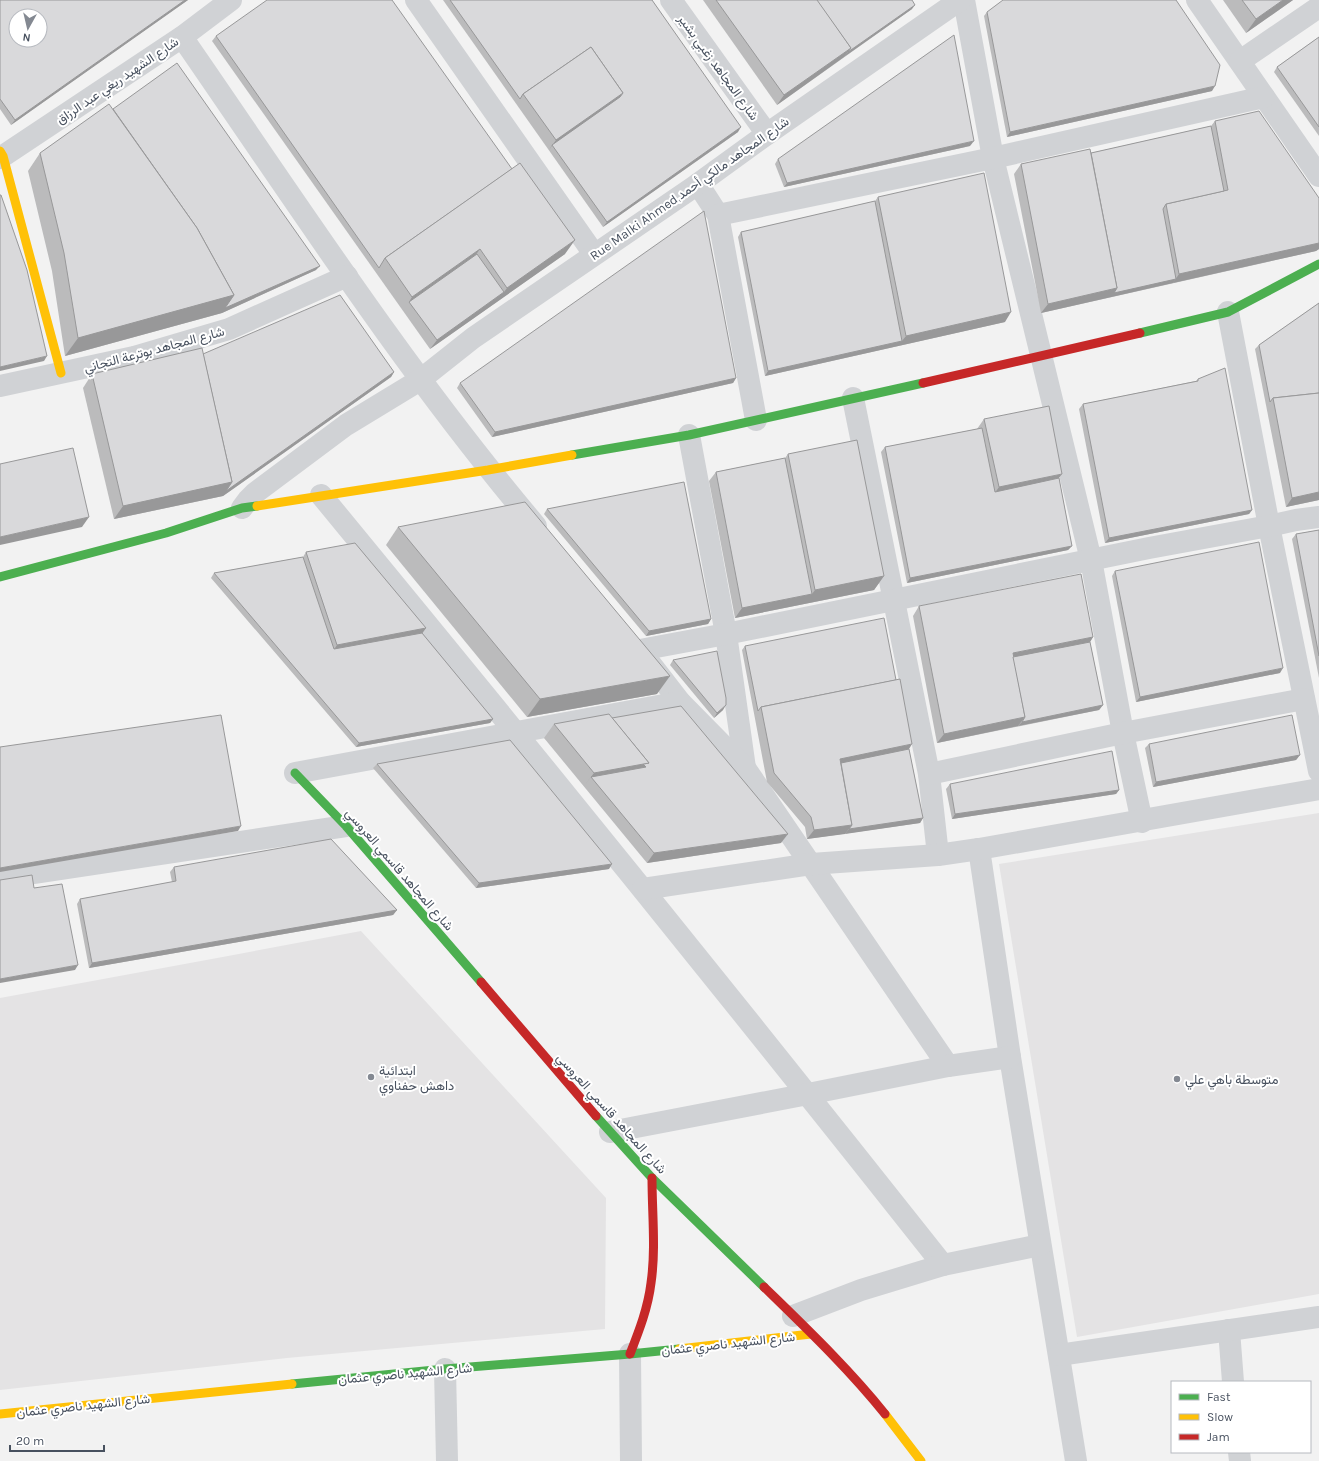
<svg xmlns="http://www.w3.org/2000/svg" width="1319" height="1461" viewBox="0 0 1319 1461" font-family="Karla,Vazirmatn,sans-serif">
  <rect width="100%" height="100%" fill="#f2f2f2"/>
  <g fill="#e4e3e4">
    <polygon points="1319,813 1319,1294 1077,1337 999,864"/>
    <polygon points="361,931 606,1198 605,1329 287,1358 0,1390 0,998 228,956"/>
  </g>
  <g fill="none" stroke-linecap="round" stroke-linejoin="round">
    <g stroke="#d0d2d5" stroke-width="22">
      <polyline points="416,0 594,254"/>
      <polyline points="671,0 767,134"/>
      <polyline points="964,0 993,158 1091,560 1123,733 1142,822"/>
      <polyline points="1197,0 1319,176"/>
      <path d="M182 37C296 202 406 372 536 526"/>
      <polyline points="1240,61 1319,7"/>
      <polyline points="0,158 182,37 231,0"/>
      <polyline points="698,184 718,215 756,420"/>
      <polyline points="718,215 993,158 1264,97"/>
      <polyline points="1228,312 1269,526 1319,771"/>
      <polyline points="0,386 134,357 229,329 347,276"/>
      <polyline points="853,398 929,774 938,855"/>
      <polyline points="689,435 726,634 745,768"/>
      <path d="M321 495C531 750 738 1006 943 1265"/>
      <polyline points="242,508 248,500 255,493 346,425 420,380 473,338 698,184 767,134 960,0"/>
      <polyline points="640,650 726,634 1149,548 1269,526 1296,520 1319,517"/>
      <polyline points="646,658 680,702 745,768 948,1066"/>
      <polyline points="295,773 680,702"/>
      <polyline points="929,774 1123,733 1304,699"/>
      <polyline points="979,849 1010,1057 1076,1461"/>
      <polyline points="0,878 346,826"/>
      <polyline points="643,889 811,864 938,855 979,849 1319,789"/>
      <polyline points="610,1132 808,1094 948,1066 1010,1057"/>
      <polyline points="793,1316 861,1290 943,1265 1040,1245"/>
      <polyline points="1229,1330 1233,1382"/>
      <polyline points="630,1354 631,1461"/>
      <polyline points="1059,1355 1319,1317"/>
      <polyline points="445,1369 447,1461"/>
      <polyline points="1239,1452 1240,1461"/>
    </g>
    <g stroke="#4caf50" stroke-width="9">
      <polyline points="1140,333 1228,312 1319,264"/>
      <polyline points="572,455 689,435 923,383"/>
      <polyline points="0,577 166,533 242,508 257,506"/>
      <polyline points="295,773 346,826 481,982"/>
      <polyline points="596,1116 652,1178 764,1287"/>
      <polyline points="292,1384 445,1369 630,1354 679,1349"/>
    </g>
    <g stroke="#ffc107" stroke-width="9">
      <polyline points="0,151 3,156 61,373"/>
      <polyline points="257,506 488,470 572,455"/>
      <polyline points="679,1349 811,1334"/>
      <polyline points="0,1414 292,1384"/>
      <polyline points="885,1414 921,1461"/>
    </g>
    <g stroke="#c62828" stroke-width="9">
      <polyline points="923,383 1140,333"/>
      <polyline points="481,982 596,1116"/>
      <path d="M764 1287C806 1328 848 1368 885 1414"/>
      <path d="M630 1354C639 1331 648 1308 651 1283 656 1249 652 1213 652 1178"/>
    </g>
  </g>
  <g fill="#bbbbbc">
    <polygon points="0,0 188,0 11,125 0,109"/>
    <polygon points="443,0 652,0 738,132 603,227"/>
    <polygon points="703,0 912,0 912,9 777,105"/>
    <polygon points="1223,0 1293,0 1246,33"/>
    <polygon points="987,12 1212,91 1007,137 984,16"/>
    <polygon points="216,36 565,254 430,349 212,41"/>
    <polygon points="1319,37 1319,136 1274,72 1277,67"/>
    <polygon points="113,109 316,270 222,313 65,356 52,271 28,171 40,153"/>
    <polygon points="1215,121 1319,198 1319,249 1316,251 1041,313 1014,174 1021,164 1091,153 1211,126"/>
    <polygon points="970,146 784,187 775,164 778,159"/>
    <polygon points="878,197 1005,322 765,376 738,237 741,232 875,201"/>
    <polygon points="1319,303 1319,500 1286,507 1255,349 1259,345"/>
    <polygon points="203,354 394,372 391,377 223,496 114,519 83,388 92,374"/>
    <polygon points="736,378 733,383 492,437 457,388 460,383"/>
    <polygon points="1198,379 1252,510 1249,514 1105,543 1079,409 1083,404 1196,381"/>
    <polygon points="984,419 1059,478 1072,546 1068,550 907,583 881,452 885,447 977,429"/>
    <polygon points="788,454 884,576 874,590 735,618 709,481 716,472 785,458"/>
    <polygon points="547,509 711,619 708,624 646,636 544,514"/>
    <polygon points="398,527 657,694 527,717 386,545"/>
    <polygon points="1319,530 1319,678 1292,539 1296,534"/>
    <polygon points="306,552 426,628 422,633 493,719 490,723 356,747 211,578 214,573 303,557"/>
    <polygon points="1115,571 1280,673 1136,702 1112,576"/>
    <polygon points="919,606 1093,637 1090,642 1103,705 1099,710 937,743 913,616"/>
    <polygon points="745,646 909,749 923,818 920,823 807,839 805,827 767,782 742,650"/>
    <polygon points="673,660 723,710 714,718 670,665"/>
    <polygon points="612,718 781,843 647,863 544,738 554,724"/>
    <polygon points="1149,744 1300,755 1296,760 1153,787 1145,748"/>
    <polygon points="377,764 609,869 476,888 373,768"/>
    <polygon points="950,784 1119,790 1116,794 952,819 946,789"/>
    <polygon points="174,867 397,910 393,915 89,968 77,904 80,899 172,882 170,872"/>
  </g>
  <g fill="#989899">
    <polygon points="185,0 188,0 11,125 15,120"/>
    <polygon points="1283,0 1293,0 1246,33 1256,19"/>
    <polygon points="915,5 912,9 844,57 848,52"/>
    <polygon points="851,48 844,57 777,105 784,95"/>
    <polygon points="1215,86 1212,91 1007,137 1010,132"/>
    <polygon points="623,93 616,102 552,145 549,150 556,140"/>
    <polygon points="741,127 738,132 603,227 607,222"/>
    <polygon points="974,141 970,146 784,187 787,183"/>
    <polygon points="575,240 565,254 430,349 437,340 504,292 507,288"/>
    <polygon points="1319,243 1319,249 1316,251 1173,283 1179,274"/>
    <polygon points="480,249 470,263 409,302 412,297"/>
    <polygon points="320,266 316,270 222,313 65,356 78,338"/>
    <polygon points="1176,279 1173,283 1041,313 1048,304 1117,288"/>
    <polygon points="1011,312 1005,322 765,376 768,371 902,341 906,336"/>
    <polygon points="47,356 44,361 0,371 0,367"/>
    <polygon points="394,372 391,377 223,496 114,519 123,506"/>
    <polygon points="736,378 733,383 492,437 495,432"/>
    <polygon points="1062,474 1055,483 992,497 999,487"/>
    <polygon points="1319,492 1319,500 1286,507 1292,498"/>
    <polygon points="1252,510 1249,514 1105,543 1109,538"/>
    <polygon points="89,517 82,527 0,545 0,537"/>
    <polygon points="1072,546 1068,550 907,583 910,578"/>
    <polygon points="884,576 874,590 735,618 742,608 812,594 815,590"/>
    <polygon points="711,619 708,624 646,636 649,631"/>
    <polygon points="426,628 419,638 331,654 337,645"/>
    <polygon points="1093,637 1087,647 1010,662 1013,653"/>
    <polygon points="1283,668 1280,673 1136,702 1140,697"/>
    <polygon points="670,676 657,694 527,717 540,699"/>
    <polygon points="726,705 723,710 714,718 717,713"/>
    <polygon points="1103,705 1099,710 1018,726 1022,722"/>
    <polygon points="1025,717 1018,726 937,743 944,734"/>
    <polygon points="493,719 490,723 356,747 359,743"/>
    <polygon points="912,744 906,754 838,767 840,759"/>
    <polygon points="1300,755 1296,760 1153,787 1156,782"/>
    <polygon points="649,763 640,777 591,777 584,786 594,773"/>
    <polygon points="1119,790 1116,794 952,819 955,814"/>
    <polygon points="923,818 920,823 845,834 849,829"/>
    <polygon points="852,825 845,834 807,839 814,830"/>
    <polygon points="241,826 238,831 0,872 0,868"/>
    <polygon points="788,834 781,843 647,863 654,853"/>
    <polygon points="612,864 609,869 476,888 479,883"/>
    <polygon points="397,910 393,915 89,968 92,963"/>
    <polygon points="78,965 75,970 0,983 0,979"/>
  </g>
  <g fill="#d9d9db" stroke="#989899" fill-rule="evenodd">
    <path d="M0 0H185L15 120 0 99ZM16 16H40V40H16Z"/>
    <polygon points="267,0 392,0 512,169 385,258 379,268 216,36"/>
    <polygon points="450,0 652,0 741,127 607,222 552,145 620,97 623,93 591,47 523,94 520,99"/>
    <polygon points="716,0 818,0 851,48 784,95"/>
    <polygon points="817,0 912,0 915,5 848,52 851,48"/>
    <polygon points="1003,0 1176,0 1220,65 1215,86 1010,132 987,12"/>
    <polygon points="1242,0 1283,0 1256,19"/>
    <polygon points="954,35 974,141 787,183 778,159"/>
    <polygon points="1319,37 1319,127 1277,67"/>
    <polygon points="591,47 623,93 556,140 523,94"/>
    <polygon points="177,63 320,266 225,308 234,295 197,228 113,109"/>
    <polygon points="109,104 197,228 234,295 78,338 64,253 40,153"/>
    <polygon points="1259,111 1319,198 1319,243 1179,274 1166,204 1228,190 1215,121"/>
    <polygon points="1211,126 1224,191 1166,204 1163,209 1176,279 1114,293 1117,288 1091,153"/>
    <polygon points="1090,149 1117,288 1048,304 1021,164"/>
    <polygon points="520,163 575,240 507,288 480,249 412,297 385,258"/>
    <polygon points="984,173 1011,312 906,336 878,197"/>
    <polygon points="0,195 1,195 27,270 47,356 0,367"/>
    <polygon points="875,201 902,341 768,371 741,232"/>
    <polygon points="704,211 736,378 495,432 460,383"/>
    <polygon points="477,254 504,292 437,340 409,302"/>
    <polygon points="340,295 394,372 226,491 232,482 203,354"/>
    <polygon points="1319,303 1319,393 1273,398 1270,402 1259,345"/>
    <polygon points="202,348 232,482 123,506 92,374"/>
    <polygon points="1225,368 1252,510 1109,538 1083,404 1198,381 1198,379"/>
    <polygon points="1319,393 1319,492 1292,498 1273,398"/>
    <polygon points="1049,406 1062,474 999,487 984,419"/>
    <polygon points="982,428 995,492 1059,478 1072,546 910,578 885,447"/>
    <polygon points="857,440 884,576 815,590 788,454"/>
    <polygon points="73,448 89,517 0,537 0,464"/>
    <polygon points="785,458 812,594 742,608 716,472"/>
    <polygon points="684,482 711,619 649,631 547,509"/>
    <polygon points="525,502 670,676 540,699 398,527"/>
    <polygon points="1319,530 1319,656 1296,534"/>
    <polygon points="1259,542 1283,668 1140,697 1115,571"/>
    <polygon points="355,543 426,628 337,645 306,552"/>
    <polygon points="303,557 334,649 422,633 493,719 359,743 214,573"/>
    <polygon points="1081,574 1093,637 1013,653 1025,717 944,734 919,606"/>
    <polygon points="884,618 896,680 761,707 758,711 745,646"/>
    <polygon points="1090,642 1103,705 1022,722 1025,717 1013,657"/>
    <polygon points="717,651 726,698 726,705 717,713 673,660"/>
    <polygon points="900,679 912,744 840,759 852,825 814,830 811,817 774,773 761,707"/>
    <polygon points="681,706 788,834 654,853 591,777 646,767 643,764 649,763 612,718"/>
    <polygon points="609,714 649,763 594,773 554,724"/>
    <polygon points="221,715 241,826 0,868 0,747"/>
    <polygon points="1292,715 1300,755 1156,782 1149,744"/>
    <polygon points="510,740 612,864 479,883 377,764"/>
    <polygon points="909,749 923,818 849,829 852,825 841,763"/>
    <polygon points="1112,751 1119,790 955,814 950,784"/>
    <polygon points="331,839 397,910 92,963 80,899 176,881 174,867"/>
    <polygon points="32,875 34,888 62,884 78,965 0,979 0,880"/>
  </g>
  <g fill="#848992" stroke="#fff" stroke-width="1.5">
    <circle cx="371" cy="1077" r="4"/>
    <circle cx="1177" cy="1079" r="4"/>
  </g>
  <g text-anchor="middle" stroke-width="4" stroke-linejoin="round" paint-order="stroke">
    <g font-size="13" fill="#48515f" stroke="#fff">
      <text transform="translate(719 67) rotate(54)" y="5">شارع المجاهد زغبي بشير</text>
      <text transform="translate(117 80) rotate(-34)" y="5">شارع الشهيد ريغي عبد الرزاق</text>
      <text transform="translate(689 188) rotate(-35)" y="5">Rue Malki Ahmed,شارع المجاهد مالكي أحمد</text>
      <text transform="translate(154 349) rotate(-15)" y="5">شارع المجاهد بوترعة التجاني</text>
      <text transform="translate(400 869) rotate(49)" y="5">شارع المجاهد قاسمي العروسي</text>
      <text transform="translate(612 1113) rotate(48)" y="5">شارع المجاهد قاسمي العروسي</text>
      <text transform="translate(728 1343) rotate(-6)" y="5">شارع الشهيد ناصري عثمان</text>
      <text transform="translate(405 1373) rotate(-5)" y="5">شارع الشهيد ناصري عثمان</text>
      <text transform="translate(83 1405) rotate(-6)" y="5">شارع الشهيد ناصري عثمان</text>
    </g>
    <g font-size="13" fill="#48515f" stroke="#fff" text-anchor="start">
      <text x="379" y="1075">ابتدائية<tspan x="379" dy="15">داهش حفناوي</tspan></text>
      <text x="1185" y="1084">متوسطة باهي علي</text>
    </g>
  </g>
  <rect x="1171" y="1381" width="140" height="72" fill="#ffffff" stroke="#b6b9bf"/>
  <rect x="1179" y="1394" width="20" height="6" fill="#4caf50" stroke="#b6b9bf"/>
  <text x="1207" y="1401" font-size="12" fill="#48515f">Fast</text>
  <rect x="1179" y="1414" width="20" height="6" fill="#ffc107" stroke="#b6b9bf"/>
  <text x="1207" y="1421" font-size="12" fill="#48515f">Slow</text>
  <rect x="1179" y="1434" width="20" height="6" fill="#c62828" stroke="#b6b9bf"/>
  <text x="1207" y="1441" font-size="12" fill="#48515f">Jam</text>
  <g transform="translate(28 28) rotate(188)"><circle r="19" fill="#ffffff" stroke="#b6b9bf"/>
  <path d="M0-3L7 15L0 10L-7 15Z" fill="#848992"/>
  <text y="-6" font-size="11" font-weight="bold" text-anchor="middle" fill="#48515f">N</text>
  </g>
  <path d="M10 1445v6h94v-6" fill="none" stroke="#48515f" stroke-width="2"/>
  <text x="16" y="1445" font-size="12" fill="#48515f" stroke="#ffffff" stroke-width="3" paint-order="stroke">20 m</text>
</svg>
